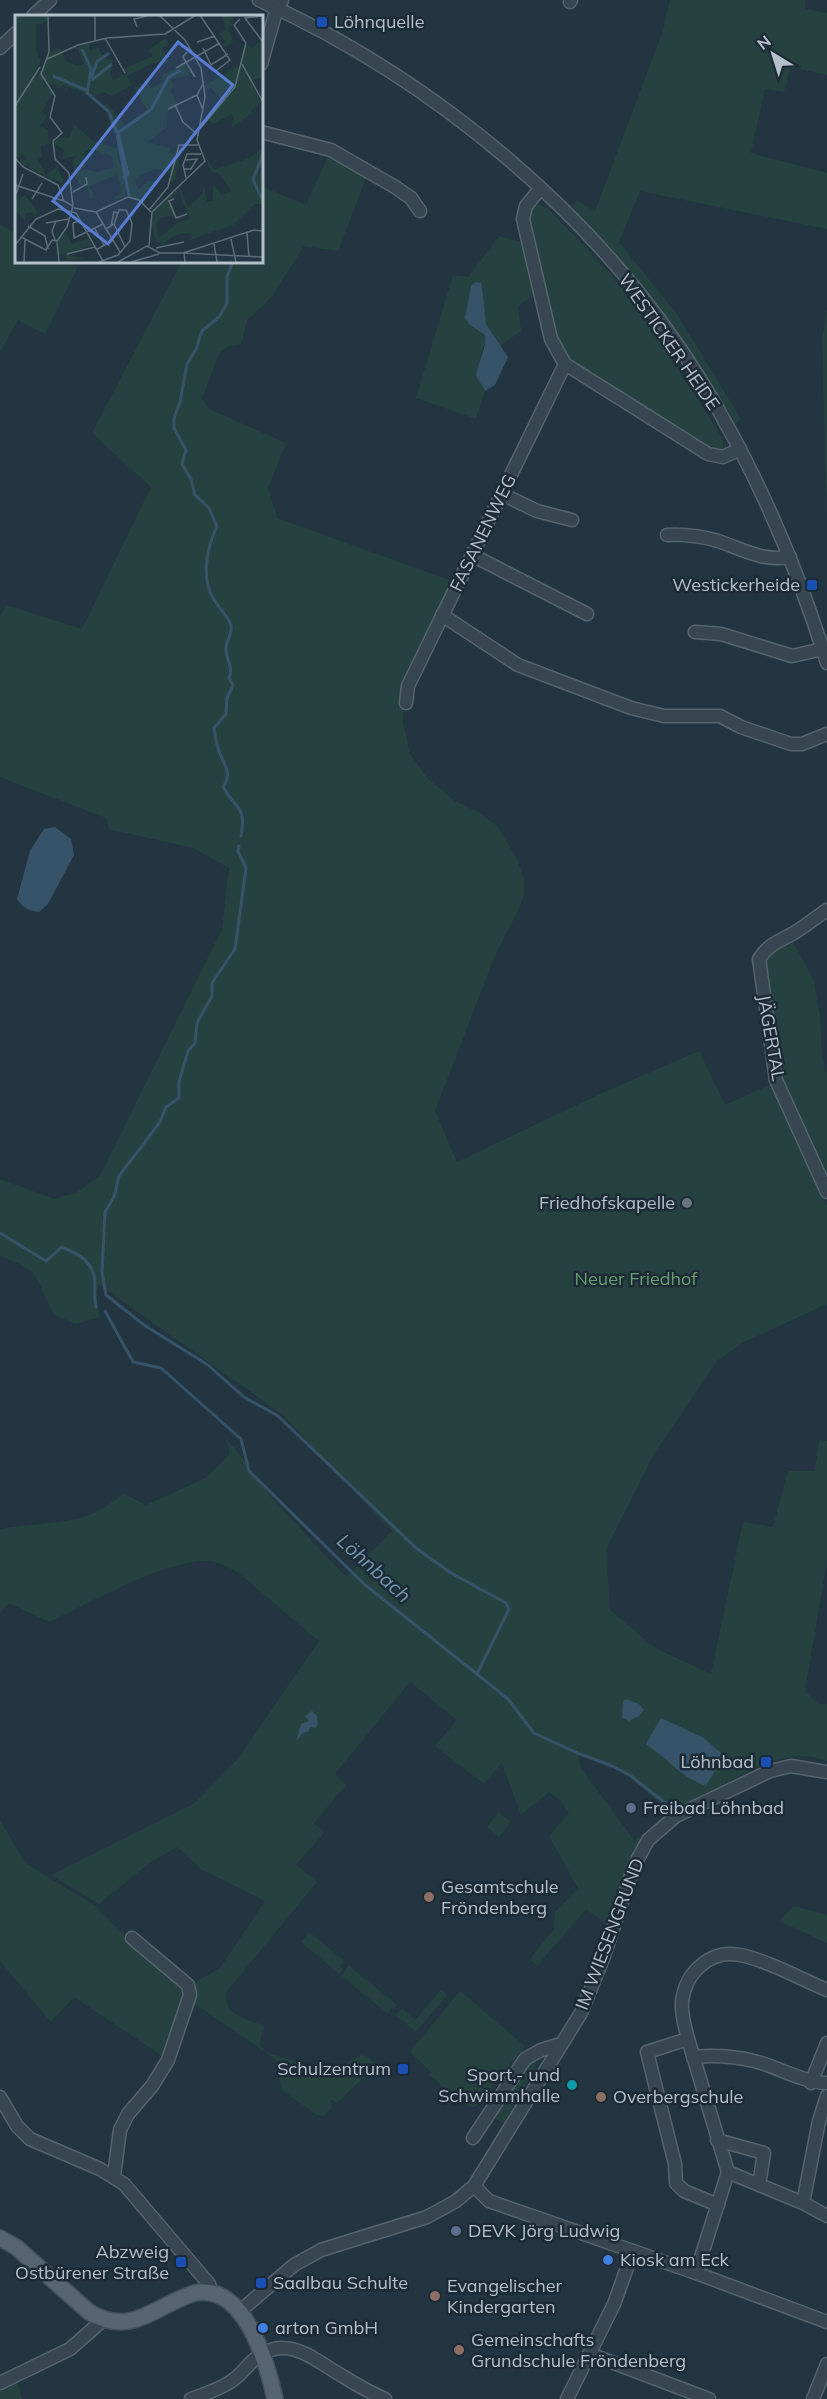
<svg xmlns="http://www.w3.org/2000/svg" width="827" height="2399" viewBox="0 0 827 2399" font-family="Mulish,sans-serif">
  <rect width="100%" height="100%" fill="#233541"/>
  <g fill="#254241">
    <path d="M670 0H805L806 9 827 13V75L790 67 784 92 765 89 751 153 827 173V229L640 191 619 242 677 314 741 419 736 423C687 344 636 276 572 208L576 200 595 211 663 31Z"/>
    <path d="M329 154 368 173 338 251 304 246 270 299 247 320 241 344 228 347 220 352 202 398 209 409 286 443 268 488 277 518 452 581 404 684 403 722 410 754 428 779 455 801 482 814 497 826 516 857 524 879V894L519 909 496 953 435 1111 457 1162 600 1094 699 1051 725 1105 772 1084 827 1206V1304L742 1343 717 1361 654 1454 606 1549 610 1610 655 1648 711 1674 743 1522 773 1527 788 1471H815L819 1440 827 1441V1561L805 1691 818 1704H827V1761C789 1747 759 1767 726 1783L731 1771 719 1795 676 1816 620 1769 578 1751 580 1767 634 1840 639 1836 640 1840C624 1867 617 1895 608 1925L586 1909 537 1966 530 1959 554 1929 555 1912 578 1888 549 1836 569 1813 559 1799 549 1792 521 1815 502 1763 484 1784 435 1746 457 1720 410 1682 335 1774 346 1785 314 1823 324 1833 296 1865 317 1882 227 1991C222 2015 245 2019 263 2025L260 2045 265 2052 191 2001 196 1982 220 1968 265 1901 201 1869 177 1847 148 1864 99 1904 51 1875 195 1803 237 1760 319 1641 237 1572C228 1567 218 1561 207 1561 164 1560 90 1603 49 1622L9 1603 0 1613V1529C46 1520 86 1529 123 1493L146 1505 206 1478 230 1454 227 1441C243 1455 251 1473 264 1488 290 1519 319 1548 346 1577L392 1531 282 1414 98 1284 97 1301 100 1317 76 1324 55 1315C33 1279 46 1273 0 1256V1179L54 1199 76 1193 100 1176 222 929 229 868 193 848 109 829 106 818 0 777V617L6 605 82 629 151 487 92 433 182 261H261V186L306 205Z"/>
    <polygon points="540,205 546,206 611,275 650,326 723,439 723,451 709,453 566,363 554,338 526,215 533,206"/>
    <polygon points="0,224 16,234 16,261 68,261 78,267 45,334 18,320 0,352"/>
    <path d="M499 236 528 244 540 291 518 306 521 331 500 346 486 324 483 307 470 325 485 335C487 343 484 345 481 353 478 363 478 383 485 391L476 419 416 398 453 275 468 277Z"/>
    <polygon points="827,309 827,519 822,340"/>
    <polygon points="791,938 813,979 820,1016 822,1058 827,1076 827,1183 779,1078 764,958"/>
    <polygon points="499,1812 511,1822 499,1837 487,1827"/>
    <polygon points="0,1820 25,1863 97,1907 122,1933 187,1985 167,2059 74,1997 51,2022 0,1961"/>
    <polygon points="794,1906 827,1915 827,1943 779,1921"/>
    <polygon points="309,1932 344,1961 340,1966 343,1969 339,1974 301,1942"/>
    <polygon points="348,1965 397,2005 394,2009 392,2008 388,2014 342,1976"/>
    <polygon points="441,1990 447,1995 416,2032 393,2013 397,2014 402,2009 415,2020"/>
    <polygon points="460,1991 525,2046 478,2104 473,2107 466,2105 429,2075 431,2072 410,2052"/>
    <polygon points="265,2052 325,2071 343,2065 361,2055 369,2058 376,2065 337,2103 330,2099 332,2108 324,2116 317,2115 281,2089 279,2078 286,2071 292,2071"/>
    <polygon points="535,2061 536,2067 504,2123 495,2118 530,2062"/>
    <polygon points="18,2382 22,2399 0,2399 0,2389"/>
  </g>
  <g fill="#365369">
    <path d="M476 282 481 283 482 287 486 324 508 357 495 385 485 391 476 376C478 363 487 346 485 335L470 325 465 318 471 286Z"/>
    <path d="M55 827 71 839 74 855 48 904 39 912C28 911 23 908 17 899L30 851 44 829Z"/>
    <polygon points="626,1699 639,1704 644,1710 639,1716 629,1721 622,1718 623,1701"/>
    <polygon points="312,1711 317,1716 318,1725 315,1728 310,1727 309,1731 303,1733 296,1741 301,1724 309,1721 305,1716"/>
    <path d="M661 1718 702 1737 724 1755 706 1786C682 1778 667 1758 646 1744Z"/>
  </g>
  <g fill="none" stroke-linecap="round" stroke-linejoin="round">
    <g stroke="#365369" stroke-width="3">
      <path d="M233 261 227 277V303L219 317 202 331 196 349 187 364 180 402 174 418V428L186 450 182 464 191 479 195 495 209 508 217 527C207 546 201 578 213 598 218 607 227 615 231 625 233 633 227 639 226 647 225 660 234 665 229 678L233 685 227 698 226 714 214 728C215 735 216 742 218 748 222 763 234 772 223 787 235 808 247 806 241 836"/>
      <polyline points="239,846 238,851 246,868 235,949 212,983 212,996 197,1023 195,1043 188,1051 179,1082 179,1098 166,1107 160,1122 119,1176 114,1197 105,1212 102,1272 106,1295 144,1325 208,1365 244,1397 278,1416 416,1548 451,1573 506,1603 509,1609 477,1674"/>
      <path d="M0 1233 46 1261 62 1247C77 1253 94 1262 95 1282 95 1291 94 1298 96 1307"/>
      <polyline points="105,1311 133,1362 161,1368 241,1439 249,1471 364,1584 507,1698 534,1733 575,1752 612,1766 631,1776 669,1806"/>
    </g>
    <g stroke="#56646e" stroke-width="15">
      <g id="minor">
        <path d="M259 0C433 79 599 216 700 379 755 468 796 563 827 663"/>
        <polyline points="570,2 571,0"/>
        <polyline points="33,16 50,0"/>
        <polyline points="0,48 16,33"/>
        <polyline points="261,64 277,8 282,0"/>
        <polyline points="261,132 331,150 395,187 411,198 420,211"/>
        <polyline points="540,189 526,206 523,219 551,339 565,364 708,454 723,457 740,449"/>
        <polyline points="502,494 537,511 572,520"/>
        <path d="M667 535C684 534 701 536 718 541 742 549 764 562 790 557"/>
        <polyline points="472,555 587,614"/>
        <polyline points="442,615 518,665 631,708 664,716 720,716 741,727 791,744 802,744 827,734"/>
        <polyline points="695,632 721,634 792,656 823,649"/>
        <polyline points="406,703 408,686 565,364"/>
        <path d="M827 910C816 917 806 926 794 933 780 941 768 944 759 959L776 1080 827 1192"/>
        <polyline points="688,2039 647,2052 675,2164 676,2183 684,2191 718,2205"/>
        <path d="M693 2057C714 2055 733 2056 754 2061 779 2067 801 2082 827 2083"/>
        <polyline points="811,2083 827,2043"/>
        <polyline points="0,2097 17,2126 30,2139 100,2169 124,2184 209,2284 212,2293"/>
        <polyline points="473,2138 525,2059 541,2050 561,2044"/>
        <polyline points="717,2140 764,2153 759,2185"/>
        <polyline points="728,2172 803,2203 827,2216"/>
        <polyline points="114,2176 120,2130 128,2114 152,2086 168,2060 190,1995 188,1985 132,1938"/>
        <polyline points="474,2186 489,2201 696,2273 827,2322"/>
        <polyline points="803,2203 819,2121 827,2096"/>
        <path d="M696 2273 728 2172 688 2039C685 2027 681 2015 682 2002 685 1973 710 1949 740 1955 766 1960 801 1979 827 1990"/>
        <polyline points="239,2312 294,2265 321,2250 427,2217 456,2201 474,2186 581,2013 604,1956 634,1866 648,1840 676,1816 770,1771 791,1766 827,1772"/>
        <polyline points="590,2354 709,2399"/>
        <polyline points="0,2383 70,2349 103,2320"/>
        <path d="M191 2399C205 2394 221 2389 233 2380 242 2374 248 2364 256 2358 288 2333 316 2361 344 2377 357 2385 371 2393 385 2399"/>
        <polyline points="567,2399 614,2304 633,2251"/>
        <polyline points="813,2399 827,2364"/>
      </g>
    </g>
    <g stroke="#44525d" stroke-width="18">
      <path id="major" d="M0 2238 16 2247 89 2312C132 2338 155 2305 195 2293 245 2283 267 2363 275 2399"/>
    </g>
    <use href="#minor" stroke="#384651" stroke-width="12"/>
    <use href="#major" stroke="#566571" stroke-width="15"/>
  </g>
  <g fill="#1a4fb4" stroke="#1d2b36" stroke-width="2">
    <rect x="316" y="16" width="12" height="12" rx="3"/>
    <rect x="806" y="579" width="12" height="12" rx="3"/>
    <rect x="760" y="1756" width="12" height="12" rx="3"/>
    <rect x="397" y="2063" width="12" height="12" rx="3"/>
    <rect x="175" y="2256" width="12" height="12" rx="3"/>
    <rect x="255" y="2277" width="12" height="12" rx="3"/>
  </g>
  <circle fill="#6b7280" stroke="#1d2b36" stroke-width="2" cx="687" cy="1203" r="6"/>
  <g fill="#5c6f8a" stroke="#1d2b36" stroke-width="2">
    <circle cx="631" cy="1808" r="6"/>
    <circle cx="456" cy="2231" r="6"/>
  </g>
  <g fill="#8d6e63" stroke="#1d2b36" stroke-width="2">
    <circle cx="429" cy="1897" r="6"/>
    <circle cx="601" cy="2097" r="6"/>
    <circle cx="435" cy="2296" r="6"/>
    <circle cx="459" cy="2350" r="6"/>
  </g>
  <circle fill="#0f9aa8" stroke="#1d2b36" stroke-width="2" cx="572" cy="2085" r="6"/>
  <g fill="#3f7fe0" stroke="#1d2b36" stroke-width="2">
    <circle cx="608" cy="2260" r="6"/>
    <circle cx="263" cy="2328" r="6"/>
  </g>
  <g text-anchor="middle" stroke-width="5" stroke-linejoin="round" paint-order="stroke">
    <g font-size="18" fill="#b4c1cb" stroke="#1d2b36" text-anchor="start">
      <text x="334" y="28">Löhnquelle</text>
      <text x="800" y="591" text-anchor="end">Westickerheide</text>
      <text x="675" y="1209" text-anchor="end">Friedhofskapelle</text>
      <text x="754" y="1768" text-anchor="end">Löhnbad</text>
      <text x="643" y="1814">Freibad Löhnbad</text>
      <text x="441" y="1893">Gesamtschule<tspan x="441" dy="21">Fröndenberg</tspan></text>
      <text x="391" y="2075" text-anchor="end">Schulzentrum</text>
      <text x="560" y="2081" text-anchor="end">Sport,- und<tspan x="560" dy="21">Schwimmhalle</tspan></text>
      <text x="613" y="2103">Overbergschule</text>
      <text x="468" y="2237">DEVK Jörg Ludwig</text>
      <text x="169" y="2258" text-anchor="end">Abzweig<tspan x="169" dy="21">Ostbürener Straße</tspan></text>
      <text x="620" y="2266">Kiosk am Eck</text>
      <text x="273" y="2289">Saalbau Schulte</text>
      <text x="447" y="2292">Evangelischer<tspan x="447" dy="21">Kindergarten</tspan></text>
      <text x="275" y="2334">arton GmbH</text>
      <text x="471" y="2346">Gemeinschafts<tspan x="471" dy="21">Grundschule Fröndenberg</tspan></text>
    </g>
    <g font-size="18" fill="#b4c1cb" stroke="#1d2b36">
      <text transform="translate(669 342) rotate(55)" y="6">WESTICKER HEIDE</text>
      <text transform="translate(483 533) rotate(-64)" y="6">FASANENWEG</text>
      <text transform="translate(771 1038) rotate(80)" y="6">JÄGERTAL</text>
      <text transform="translate(610 1934) rotate(-69)" y="6">IM WIESENGRUND</text>
    </g>
    <g font-size="18" fill="#6a9e6e" stroke="#1d2b36">
      <text x="636" y="1285">Neuer Friedhof</text>
    </g>
    <g font-size="20" font-style="italic" fill="#7296b1" stroke="#1d2b36">
      <text transform="translate(374 1568) rotate(42)" y="7">Löhnbach</text>
    </g>
  </g>
  <g transform="translate(15 15)">
    <rect width="248" height="248" fill="#233541"/>
    <path d="M0 0H32V6L21 10V36L26 46 19 58 22 62 35 36 45 33 51 46 62 51 69 49 62 32 73 28 75 36 83 32 89 43 98 46 95 57 98 66 110 58 108 54 138 41 133 35 151 23 154 30 148 33 154 48H138L112 61 117 70 96 81 89 77 79 82 88 91 92 88 109 110 133 96 119 73 132 67 136 73 148 67 147 60 170 49 173 56 177 54 178 57 172 61 156 64 159 71 155 75 163 89 151 98 152 112 133 127 155 133 154 138 158 139 167 130 160 165 154 167 155 152 154 157 140 154 123 161 120 165 123 175 133 166H144L129 181 131 185 128 188 114 182 111 174 110 182 97 185 107 177 102 160 74 171 81 183 75 184 72 170 67 172 61 164 57 146 61 141 47 144 49 135 38 128 43 123H54L59 110 56 106 76 125 103 134 104 149H109L103 118 99 119 91 96 77 81 53 72 49 79 52 69 43 73 38 68 33 73 28 64 30 71 38 78 27 97 32 101 25 111 33 115 34 128 26 131 27 142 23 144 31 160 42 151 49 169 15 154V148L9 152 5 147 10 144 8 139 3 143 0 138ZM77 134 96 141 99 152 82 157 69 154 70 137ZM206 0H218L219 4 215 5 218 10 213 13 218 27 210 32 207 29 211 26 203 19 212 14ZM246 25 247 62 235 66 246 87 236 95 237 99 218 111 224 127 216 108 219 104 216 99 199 109 191 104 207 86 196 73 192 75 190 93V70L226 50 231 28 237 33ZM247 133V189H240L218 210 169 227 177 223 176 217 158 221 148 229 141 227 135 204 141 192 165 172 173 192 188 178 187 163 192 187 198 185V169L207 180 216 176 204 159 196 156 189 139 199 155 235 143ZM163 174 175 204 162 208 144 223 141 208 146 203 161 200 155 186ZM10 180 22 196 20 203 16 197 10 199 11 206 0 195V186ZM51 217 57 229 73 223 78 230 54 238 55 241 74 244 51 245 50 239 43 240 44 223Z" fill="#254241" fill-rule="evenodd"/>
    <path fill="none" stroke="#365369" stroke-width="3" d="M67 34 76 54 72 78 94 97 102 118M38 61 71 75M76 64 82 47 94 38M77 65 97 49M136 95 153 63 166 55M102 120 114 181M248 138 238 165 248 186M108 163 113 159 103 118 135 95"/>
    <path fill="none" stroke="#5d6d78" stroke-width="1.5" d="M33 0 34 37 26 59 40 81 35 102 47 118 38 126 40 144 54 158 58 190M80 0V26M185 0 215 45 201 56M229 3 248 1M230 3 248 27M225 4 219 10 231 28M122 12 119 4 132 1M90 23 110 58M182 27 200 21M188 33 196 50 213 39M172 37 168 42 180 62M32 44 63 30 92 23 150 19 181 0M227 49 248 87M161 53 205 28M160 90 168 107 182 119M0 91 25 52M153 94 182 80M188 95 182 80 189 67M184 115 220 72 231 28M0 143 8 152 43 170 49 186 58 191 52 212 42 226 44 247M169 154H176L182 144 170 145M171 163 168 150 172 139H186M0 170 49 186M58 177 72 169 71 162M1 179 8 159M17 184 27 168M159 184 154 186 161 203 172 199M59 193 81 197 113 182 124 185 136 197M134 195 153 172 164 130H183M81 197 105 237M64 206 58 208 59 223 88 209M31 208 54 204M99 209 110 232M13 211 30 221 33 234M96 211 99 197 103 198M80 214 89 230M232 218 234 242M6 222 31 235 37 225 42 226M216 224 221 247M40 225 37 216 41 206M199 229 202 247M0 230 21 204 43 194 61 198 88 246M134 231 137 197 190 146 182 125 190 82 186 53 170 25 144 0M141 233 169 227M81 235 98 225M52 239 80 232M9 247 10 225M84 247 103 240 115 226 117 208 111 195H104L99 209 91 214M103 247 132 231 145 238H168L239 215 248 216M116 247 144 239M170 247 169 238 248 242"/>
    <path fill="#597cd3" fill-opacity="0.15" stroke="#597cd3" stroke-width="3" d="M163 27 218 70 93 229 38 186Z"/>
    <rect width="248" height="248" fill="none" stroke="#b4c1cb" stroke-width="3"/>
  </g>
  <g transform="translate(773 54) rotate(322)" stroke="#1d2b36" stroke-width="4.5" paint-order="stroke">
  <path d="M0-4.5L10 22L0 15L-10 22Z" fill="#b4c1cb"/>
  <text y="-9" font-size="16" font-weight="bold" text-anchor="middle" fill="#b4c1cb">N</text>
  </g>
</svg>
